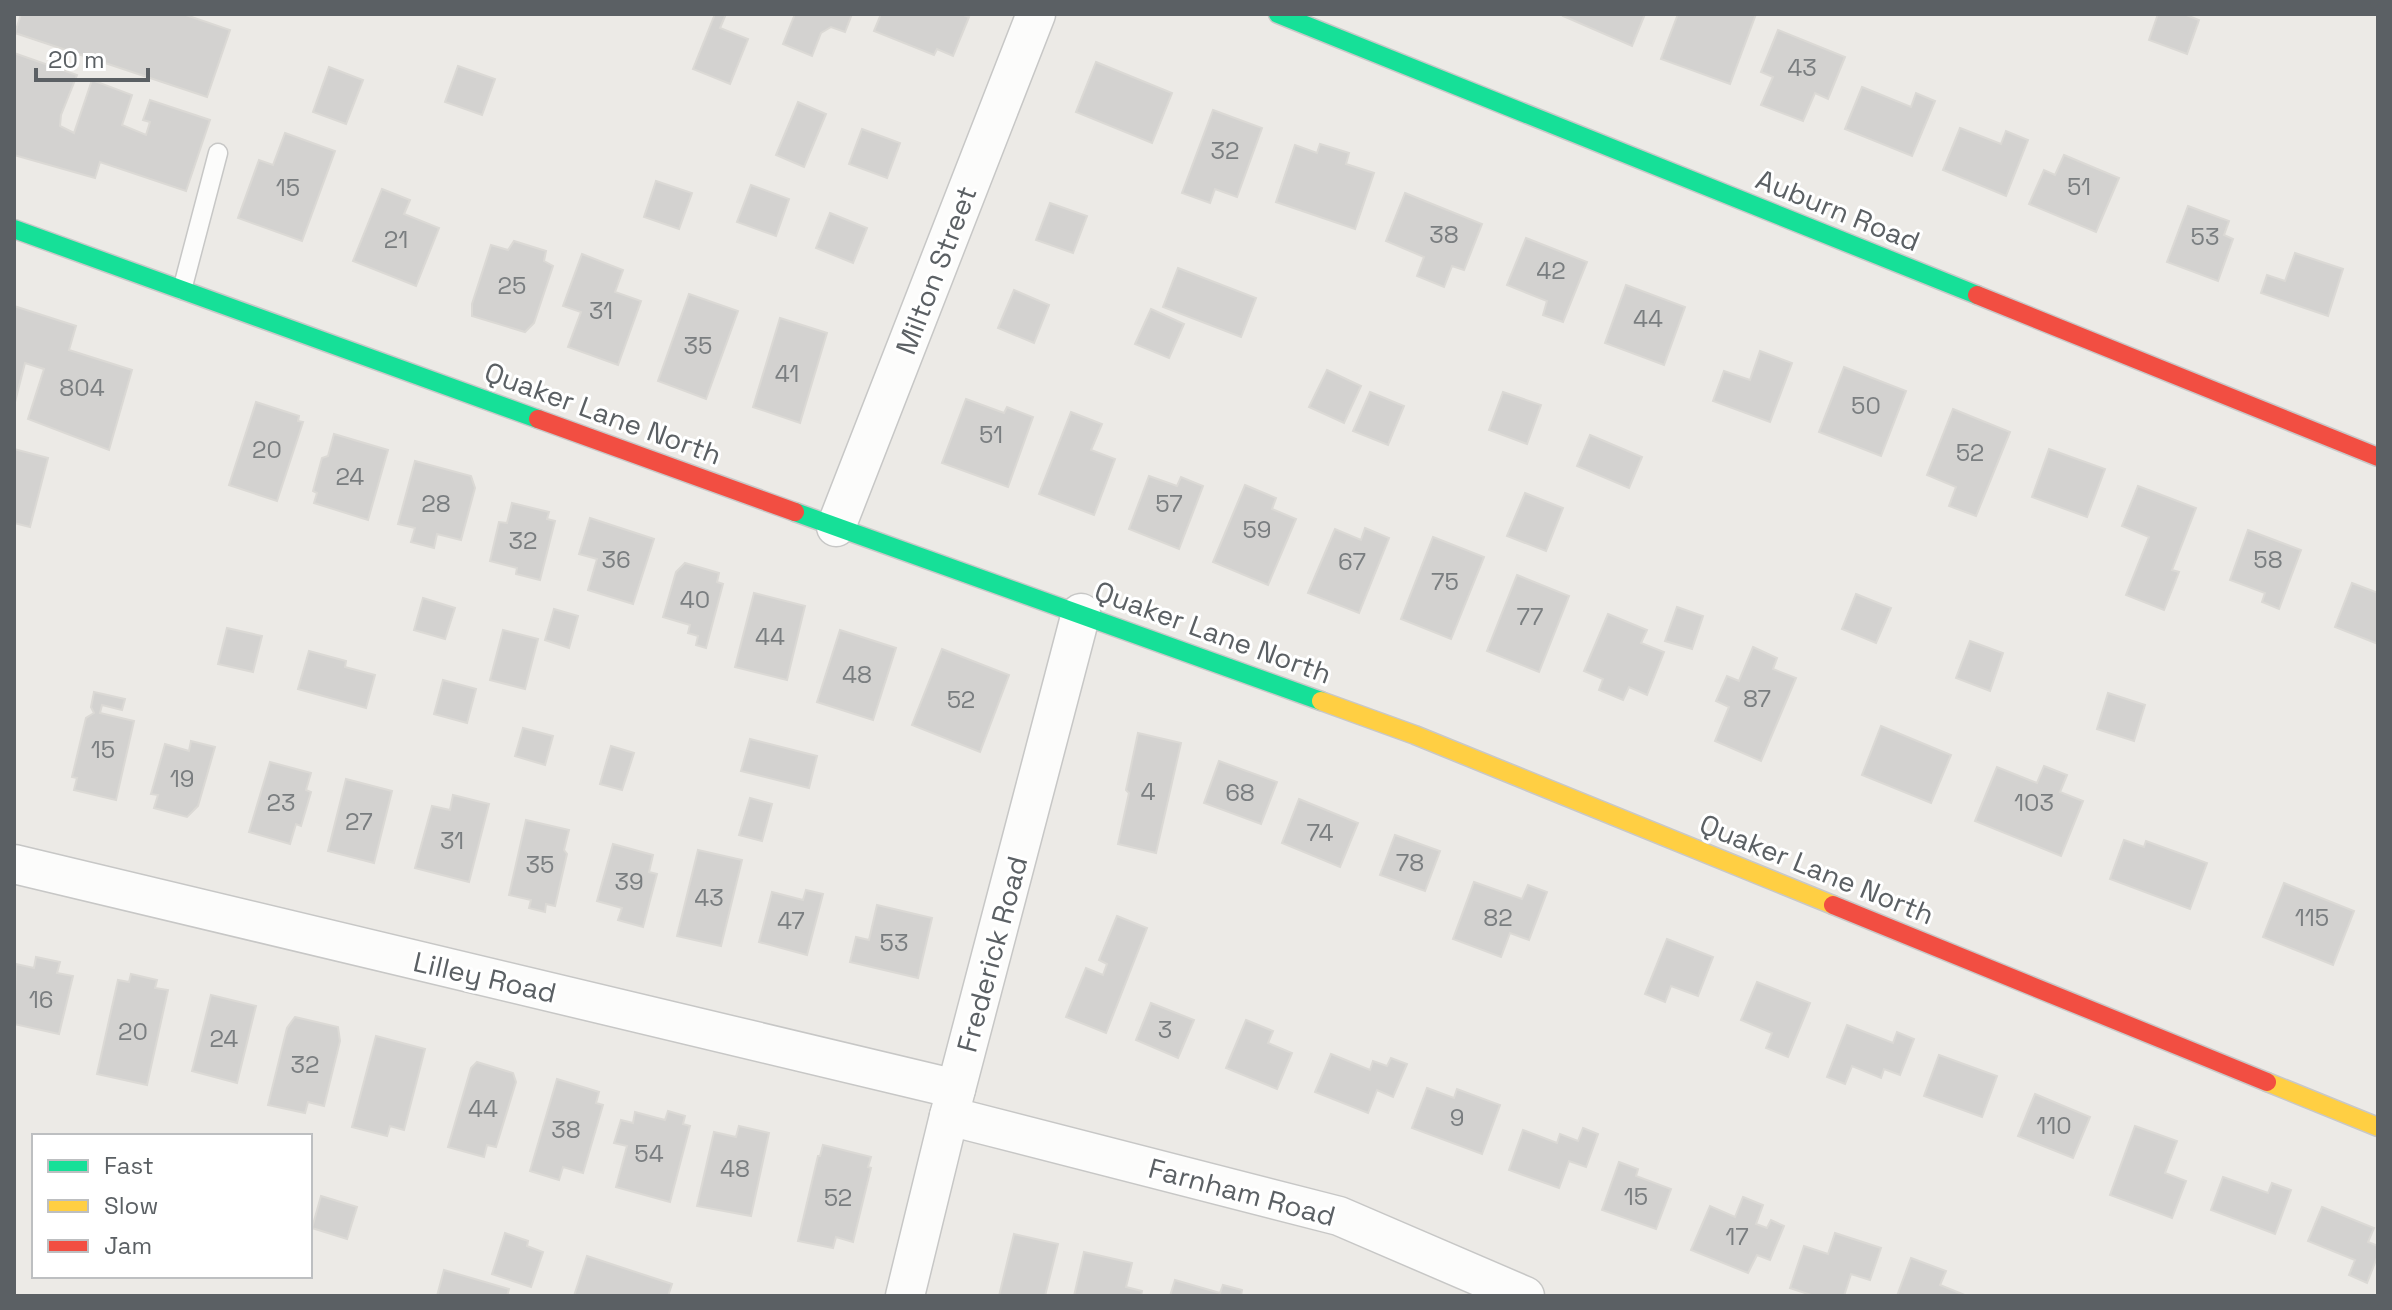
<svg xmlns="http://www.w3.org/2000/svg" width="2392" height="1310" viewBox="0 0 2392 1310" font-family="'Space Grotesk',sans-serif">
  <rect width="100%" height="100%" fill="#eceae6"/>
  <g fill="#d3d2d0" stroke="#dbd9d5" stroke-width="2">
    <polygon points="21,14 183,14 230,30 207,97 15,33"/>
    <polygon points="715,14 726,14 720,28 748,39 730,84 693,69"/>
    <polygon points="795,14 852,14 845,32 831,27 821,33 812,56 783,44"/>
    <polygon points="881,14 961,14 969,17 953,56 937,49 934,55 874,31"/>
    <polygon points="1564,14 1645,14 1632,46 1563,16"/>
    <polygon points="1678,14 1756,14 1730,84 1661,59"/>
    <polygon points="2158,14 2184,14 2199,20 2187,54 2149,40"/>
    <polygon points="1778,30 1845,57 1828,99 1815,93 1803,121 1761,105 1773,77 1761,72"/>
    <polygon points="14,53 77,75 61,115 60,126 74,133 92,80 132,95 122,125 146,135 150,122 143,120 150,100 210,120 186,191 100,162 95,178 14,155"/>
    <polygon points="1096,62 1172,93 1152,143 1076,112"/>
    <polygon points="458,66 495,79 482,115 445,102"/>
    <polygon points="329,67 363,80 346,124 313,112"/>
    <polygon points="1862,87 1911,107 1916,93 1935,101 1912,156 1845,129"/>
    <polygon points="798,102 826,114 804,167 776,155"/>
    <polygon points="1213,110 1262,128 1237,197 1215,189 1210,203 1182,193"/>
    <polygon points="1960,128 2001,144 2006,131 2028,140 2006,196 1943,170"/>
    <polygon points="862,129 900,143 887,178 849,164"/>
    <polygon points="285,133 335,151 302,241 238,218 259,160 273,165"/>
    <polygon points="1320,144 1349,153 1346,164 1374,173 1355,229 1276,202 1295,145 1317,153"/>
    <polygon points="2064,155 2119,178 2096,232 2029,204 2044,170 2055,175"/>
    <polygon points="656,181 692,193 679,229 644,217"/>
    <polygon points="751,185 789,199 776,236 737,222"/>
    <polygon points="382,189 410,200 404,214 439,228 416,286 353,261"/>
    <polygon points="1405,193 1482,224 1464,270 1452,266 1444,287 1417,276 1424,257 1386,241"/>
    <polygon points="1050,203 1087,216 1073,253 1036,240"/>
    <polygon points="2188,206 2229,221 2224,235 2233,239 2218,281 2167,262"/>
    <polygon points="830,213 867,228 853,263 816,248"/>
    <polygon points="1526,238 1587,262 1563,322 1543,315 1547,301 1507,285"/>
    <polygon points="514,241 546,251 544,261 553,266 534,323 525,332 472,316 472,304 491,245 508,250"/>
    <polygon points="2295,253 2343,269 2328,316 2261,293 2267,275 2285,281"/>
    <polygon points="582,254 623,270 615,292 641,301 618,365 568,347 581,312 563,306"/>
    <polygon points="1178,268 1256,298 1241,337 1163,307"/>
    <polygon points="1626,285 1685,307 1664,365 1605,343"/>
    <polygon points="1014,290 1049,305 1034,343 998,328"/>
    <polygon points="689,294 738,311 706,399 658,381"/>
    <polygon points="14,306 76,326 69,350 132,370 109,450 28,419 44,369 25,363 14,406"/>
    <polygon points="1151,309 1184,324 1169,358 1135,344"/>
    <polygon points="780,318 827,333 800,423 753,407"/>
    <polygon points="1760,351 1792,363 1770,422 1713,401 1724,371 1750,380"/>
    <polygon points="1844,367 1906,391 1881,456 1819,432"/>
    <polygon points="1327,370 1361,386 1344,423 1309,407"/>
    <polygon points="1370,392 1404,406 1388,445 1353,431"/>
    <polygon points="1503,392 1541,405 1527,444 1489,430"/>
    <polygon points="966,399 1004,413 1007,407 1033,417 1008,487 942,463"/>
    <polygon points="256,402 299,416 298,421 303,422 277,501 229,485"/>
    <polygon points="1953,409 2010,432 1976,516 1949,506 1956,487 1927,475"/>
    <polygon points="1071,412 1102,424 1091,450 1115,459 1094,515 1039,494"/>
    <polygon points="334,434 388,450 368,520 314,503 317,493 313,491 322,458 328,456"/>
    <polygon points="1590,435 1642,457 1629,488 1577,466"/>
    <polygon points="14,449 48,458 30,527 14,523"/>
    <polygon points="2049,449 2105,469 2087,517 2032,497"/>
    <polygon points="415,461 471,476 475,488 461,540 437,534 434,548 411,542 415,528 398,524"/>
    <polygon points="1149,476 1177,486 1181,477 1203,486 1179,549 1129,529"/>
    <polygon points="1245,485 1276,498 1272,509 1296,519 1268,585 1213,562"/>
    <polygon points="2138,486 2196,508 2172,570 2179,572 2164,610 2126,595 2149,537 2122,526"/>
    <polygon points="1525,493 1563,508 1546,551 1507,536"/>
    <polygon points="512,503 549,512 547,519 555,521 540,580 516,574 517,568 490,561 499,522 507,523"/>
    <polygon points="590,518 654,539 633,604 588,590 597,559 579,554"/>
    <polygon points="1365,528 1389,538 1359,613 1308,593 1335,529 1361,540"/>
    <polygon points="2248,530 2301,550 2279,609 2262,602 2265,593 2230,580"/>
    <polygon points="1433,537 1484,557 1451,639 1401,619"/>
    <polygon points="685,563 719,573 717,582 723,584 706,648 696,645 698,636 688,633 690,625 663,617 676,572"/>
    <polygon points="1517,575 1569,596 1539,672 1487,651"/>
    <polygon points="2352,583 2378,593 2378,644 2335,627"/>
    <polygon points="754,593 805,606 787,680 735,667"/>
    <polygon points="1856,594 1891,608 1876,643 1842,629"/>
    <polygon points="423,598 455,608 445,639 414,630"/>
    <polygon points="1677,607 1703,616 1692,649 1665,641"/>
    <polygon points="554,609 578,616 569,648 545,640"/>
    <polygon points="1608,614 1647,630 1641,643 1664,652 1647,695 1629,687 1623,700 1599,690 1603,679 1584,671"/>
    <polygon points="227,628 262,636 253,672 218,664"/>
    <polygon points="503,630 538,639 525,689 490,680"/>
    <polygon points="840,630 896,648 873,720 817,702"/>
    <polygon points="1970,641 2003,653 1990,691 1956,678"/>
    <polygon points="1753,647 1777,658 1773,669 1796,678 1761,761 1715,741 1729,707 1716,701 1727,676 1739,681"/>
    <polygon points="942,649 1009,675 980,752 912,725"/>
    <polygon points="309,651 346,661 345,667 375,675 366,708 298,689"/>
    <polygon points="443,680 476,689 467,723 434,714"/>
    <polygon points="94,692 125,699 122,710 102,705 100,713 134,721 116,800 74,790 77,778 72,777 86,718 94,713 91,707"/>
    <polygon points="2108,693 2145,705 2134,741 2097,729"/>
    <polygon points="1881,726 1951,755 1931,803 1862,775"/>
    <polygon points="523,728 553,736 545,765 515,756"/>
    <polygon points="1138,733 1181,743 1156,853 1118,844 1129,793 1126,790"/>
    <polygon points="750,739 817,756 809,788 741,771"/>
    <polygon points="191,741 215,747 198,806 187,817 154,808 158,795 151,794 165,744 189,751"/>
    <polygon points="611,746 634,753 622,790 600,784"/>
    <polygon points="1219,761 1277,782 1261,824 1204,803"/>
    <polygon points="270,762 311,773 306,790 311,792 301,826 296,824 290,844 249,832"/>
    <polygon points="2044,766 2067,775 2060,792 2083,801 2061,856 1975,821 1997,767 2037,783"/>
    <polygon points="346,779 392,791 374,863 328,851"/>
    <polygon points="453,795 489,804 469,882 415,868 432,806 450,810"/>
    <polygon points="750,798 772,804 762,841 739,835"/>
    <polygon points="1299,799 1358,823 1340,867 1282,843"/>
    <polygon points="526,820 569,830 564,850 567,854 555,906 546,904 545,912 529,908 531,900 509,895"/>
    <polygon points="1395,835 1440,851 1425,891 1380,875"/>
    <polygon points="2124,840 2144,847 2146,841 2207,863 2190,909 2110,879"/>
    <polygon points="613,844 653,855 649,872 657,874 643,927 618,920 622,908 597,901"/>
    <polygon points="698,850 742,860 721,946 677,936"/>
    <polygon points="1474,882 1522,899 1528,885 1547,892 1529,940 1510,933 1501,957 1453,939"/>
    <polygon points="2284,883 2354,911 2333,965 2263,937"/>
    <polygon points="806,890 823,894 807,955 759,942 772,892 803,900"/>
    <polygon points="877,905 932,918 918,978 850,962 856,937 869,940"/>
    <polygon points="1117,916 1147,928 1106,1033 1066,1017 1086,968 1103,975 1107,964 1099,960"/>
    <polygon points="1667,939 1713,957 1698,996 1671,986 1665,1002 1645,994"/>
    <polygon points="36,957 60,962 57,973 73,976 59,1034 14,1024 16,964 34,968"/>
    <polygon points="131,974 157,980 155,988 168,990 147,1085 97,1074 118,980 129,982"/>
    <polygon points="1757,982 1810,1003 1788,1057 1766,1048 1772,1033 1741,1020"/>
    <polygon points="211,995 256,1006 237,1083 192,1071"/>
    <polygon points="1151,1003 1194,1020 1178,1058 1136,1040"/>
    <polygon points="295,1017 338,1027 340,1041 324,1106 308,1102 305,1113 268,1105 287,1028"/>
    <polygon points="1246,1020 1273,1031 1268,1043 1292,1053 1277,1089 1226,1068"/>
    <polygon points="1847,1025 1893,1043 1897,1032 1914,1039 1900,1075 1884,1069 1881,1078 1852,1066 1845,1084 1827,1077"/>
    <polygon points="376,1036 425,1049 404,1130 390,1126 387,1136 352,1127"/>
    <polygon points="1331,1054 1370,1070 1373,1061 1387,1066 1391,1058 1407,1064 1393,1097 1377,1090 1368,1113 1315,1092"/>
    <polygon points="1939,1055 1997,1076 1982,1117 1924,1096"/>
    <polygon points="477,1062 513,1073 516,1082 496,1147 487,1145 484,1157 448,1147 471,1068"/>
    <polygon points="557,1079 599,1092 596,1103 603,1105 583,1173 563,1167 559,1180 530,1171"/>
    <polygon points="1427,1088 1454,1098 1457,1089 1500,1105 1482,1154 1412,1128"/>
    <polygon points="2035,1094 2090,1117 2073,1158 2018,1136"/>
    <polygon points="668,1111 685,1116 683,1124 690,1126 670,1202 616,1187 627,1146 614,1143 621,1120 633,1123 635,1112 665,1120"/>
    <polygon points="739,1126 769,1133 751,1216 697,1206 714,1132 736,1137"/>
    <polygon points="2135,1126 2177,1141 2165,1173 2186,1181 2172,1218 2110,1195"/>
    <polygon points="1583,1128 1598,1134 1586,1167 1569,1161 1559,1188 1509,1170 1523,1130 1557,1143 1560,1134 1578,1141"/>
    <polygon points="823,1145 871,1157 868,1167 871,1168 853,1242 836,1237 833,1248 798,1241 818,1156 820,1156"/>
    <polygon points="1619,1162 1638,1169 1636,1176 1671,1189 1656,1229 1602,1210"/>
    <polygon points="2223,1177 2268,1193 2272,1183 2291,1190 2275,1234 2211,1210"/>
    <polygon points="321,1196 357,1207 347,1239 312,1228"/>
    <polygon points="1743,1197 1763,1205 1756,1224 1767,1228 1771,1220 1784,1226 1770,1260 1757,1255 1748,1273 1691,1250 1710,1206 1735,1217"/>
    <polygon points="2322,1207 2374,1228 2368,1242 2378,1246 2378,1255 2367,1283 2349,1275 2355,1260 2308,1241"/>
    <polygon points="505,1233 528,1241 527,1246 543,1252 531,1287 492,1274"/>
    <polygon points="1835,1233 1881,1248 1870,1280 1851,1274 1844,1296 1814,1296 1790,1288 1804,1246 1828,1254"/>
    <polygon points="1014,1234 1058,1244 1045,1296 999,1296"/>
    <polygon points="1084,1252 1132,1263 1126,1287 1142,1291 1141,1296 1074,1296"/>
    <polygon points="587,1256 672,1284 668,1296 574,1296"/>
    <polygon points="1911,1258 1946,1271 1940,1285 1967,1296 1897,1296"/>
    <polygon points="444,1270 509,1289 507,1296 437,1296"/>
    <polygon points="1175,1280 1220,1293 1223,1285 1242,1290 1241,1296 1170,1296"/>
  </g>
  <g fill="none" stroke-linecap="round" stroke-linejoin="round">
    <g stroke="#c7c7c6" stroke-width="21">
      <polyline id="lane" points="182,290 218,153"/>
    </g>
    <g stroke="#c7c7c6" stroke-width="41">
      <g id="street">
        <polyline points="836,527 1036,14"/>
        <polyline points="14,864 956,1089"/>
        <polyline points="949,1116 1339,1216 1525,1296"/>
        <polyline points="905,1296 949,1116 1081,613"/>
      </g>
    </g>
    <g stroke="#c8c8c8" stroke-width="21">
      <g id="fast">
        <polyline points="1278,14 1977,295"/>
        <polyline points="14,229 538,419"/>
        <polyline points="795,512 1321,701"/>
      </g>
    </g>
    <g stroke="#c8c8c8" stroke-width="21">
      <g id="slow">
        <polyline points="1321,701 1415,735 1833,905"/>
        <polyline points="2267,1082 2378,1127"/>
      </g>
    </g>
    <g stroke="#c8c8c8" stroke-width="21">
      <g id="jam">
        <polyline points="1977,295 2378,457"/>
        <polyline points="538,419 795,512"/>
        <polyline points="1833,905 2267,1082"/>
      </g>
    </g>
    <use href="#lane" stroke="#fcfcfb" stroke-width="18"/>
    <use href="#street" stroke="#fcfcfb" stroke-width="38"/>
    <use href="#fast" stroke="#16e098" stroke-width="18"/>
    <use href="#slow" stroke="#ffcf43" stroke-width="18"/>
    <use href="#jam" stroke="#f24e42" stroke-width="18"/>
  </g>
  <g text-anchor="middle" stroke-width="6" stroke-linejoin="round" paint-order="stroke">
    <g font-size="24" fill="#7a7e80">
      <text x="1802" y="76">43</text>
      <text x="1225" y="159">32</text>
      <text x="2079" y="195">51</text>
      <text x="288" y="196">15</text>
      <text x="1444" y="243">38</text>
      <text x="2205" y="245">53</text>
      <text x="396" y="248">21</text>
      <text x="1551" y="279">42</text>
      <text x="512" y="294">25</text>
      <text x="601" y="319">31</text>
      <text x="1648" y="327">44</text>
      <text x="698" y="354">35</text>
      <text x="787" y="382">41</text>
      <text x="82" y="396">804</text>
      <text x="1866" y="414">50</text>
      <text x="991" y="443">51</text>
      <text x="267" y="458">20</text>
      <text x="1970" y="461">52</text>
      <text x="350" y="485">24</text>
      <text x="436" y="512">28</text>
      <text x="1169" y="512">57</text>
      <text x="1257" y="538">59</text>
      <text x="523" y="549">32</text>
      <text x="616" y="568">36</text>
      <text x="2268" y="568">58</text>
      <text x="1352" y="570">67</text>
      <text x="1445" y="590">75</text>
      <text x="695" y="608">40</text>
      <text x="1530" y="625">77</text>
      <text x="770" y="645">44</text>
      <text x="857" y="683">48</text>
      <text x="1757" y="707">87</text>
      <text x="961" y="708">52</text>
      <text x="103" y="758">15</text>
      <text x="182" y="787">19</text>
      <text x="1148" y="800">4</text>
      <text x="1240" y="801">68</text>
      <text x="281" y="811">23</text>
      <text x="2034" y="811">103</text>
      <text x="359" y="830">27</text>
      <text x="1320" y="841">74</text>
      <text x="452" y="849">31</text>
      <text x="1410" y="871">78</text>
      <text x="540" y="873">35</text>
      <text x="629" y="890">39</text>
      <text x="709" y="906">43</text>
      <text x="1498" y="926">82</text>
      <text x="2312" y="926">115</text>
      <text x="791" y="929">47</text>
      <text x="894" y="951">53</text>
      <text x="41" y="1008">16</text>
      <text x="1165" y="1038">3</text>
      <text x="133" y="1040">20</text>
      <text x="224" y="1047">24</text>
      <text x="305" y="1073">32</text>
      <text x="483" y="1117">44</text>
      <text x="1457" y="1126">9</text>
      <text x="2054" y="1134">110</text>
      <text x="566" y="1138">38</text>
      <text x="649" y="1162">54</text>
      <text x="735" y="1177">48</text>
      <text x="1636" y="1205">15</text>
      <text x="838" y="1206">52</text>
      <text x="1737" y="1245">17</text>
    </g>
    <g font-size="28" fill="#5b6064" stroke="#fff">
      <text transform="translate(1838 210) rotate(22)" y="10">Auburn Road</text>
      <text transform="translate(936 270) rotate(-69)" y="10">Milton Street</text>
      <text transform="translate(603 413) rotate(20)" y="10">Quaker Lane North</text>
      <text transform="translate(1213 632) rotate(20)" y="10">Quaker Lane North</text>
      <text transform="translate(1817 869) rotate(22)" y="10">Quaker Lane North</text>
      <text transform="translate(992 954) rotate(-75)" y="10">Frederick Road</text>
      <text transform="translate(485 977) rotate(13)" y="10">Lilley Road</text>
      <text transform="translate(1242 1192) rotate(15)" y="10">Farnham Road</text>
    </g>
  </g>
  <rect width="2392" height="1310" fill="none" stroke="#5b6064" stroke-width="32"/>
  <rect x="32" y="1134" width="280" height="144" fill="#ffffff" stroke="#bdbfc1" stroke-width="2"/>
  <rect x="48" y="1160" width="40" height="12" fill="#16e098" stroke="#bdbfc1" stroke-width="2"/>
  <text x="104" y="1174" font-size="24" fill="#5b6064">Fast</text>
  <rect x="48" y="1200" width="40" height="12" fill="#ffcf43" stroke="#bdbfc1" stroke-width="2"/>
  <text x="104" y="1214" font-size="24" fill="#5b6064">Slow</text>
  <rect x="48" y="1240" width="40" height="12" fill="#f24e42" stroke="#bdbfc1" stroke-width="2"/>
  <text x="104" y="1254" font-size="24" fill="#5b6064">Jam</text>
  <path d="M36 68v12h112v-12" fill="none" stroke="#5b6064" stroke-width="4"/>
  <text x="48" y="68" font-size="24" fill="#5b6064" stroke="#ffffff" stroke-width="6" paint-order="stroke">20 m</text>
</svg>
